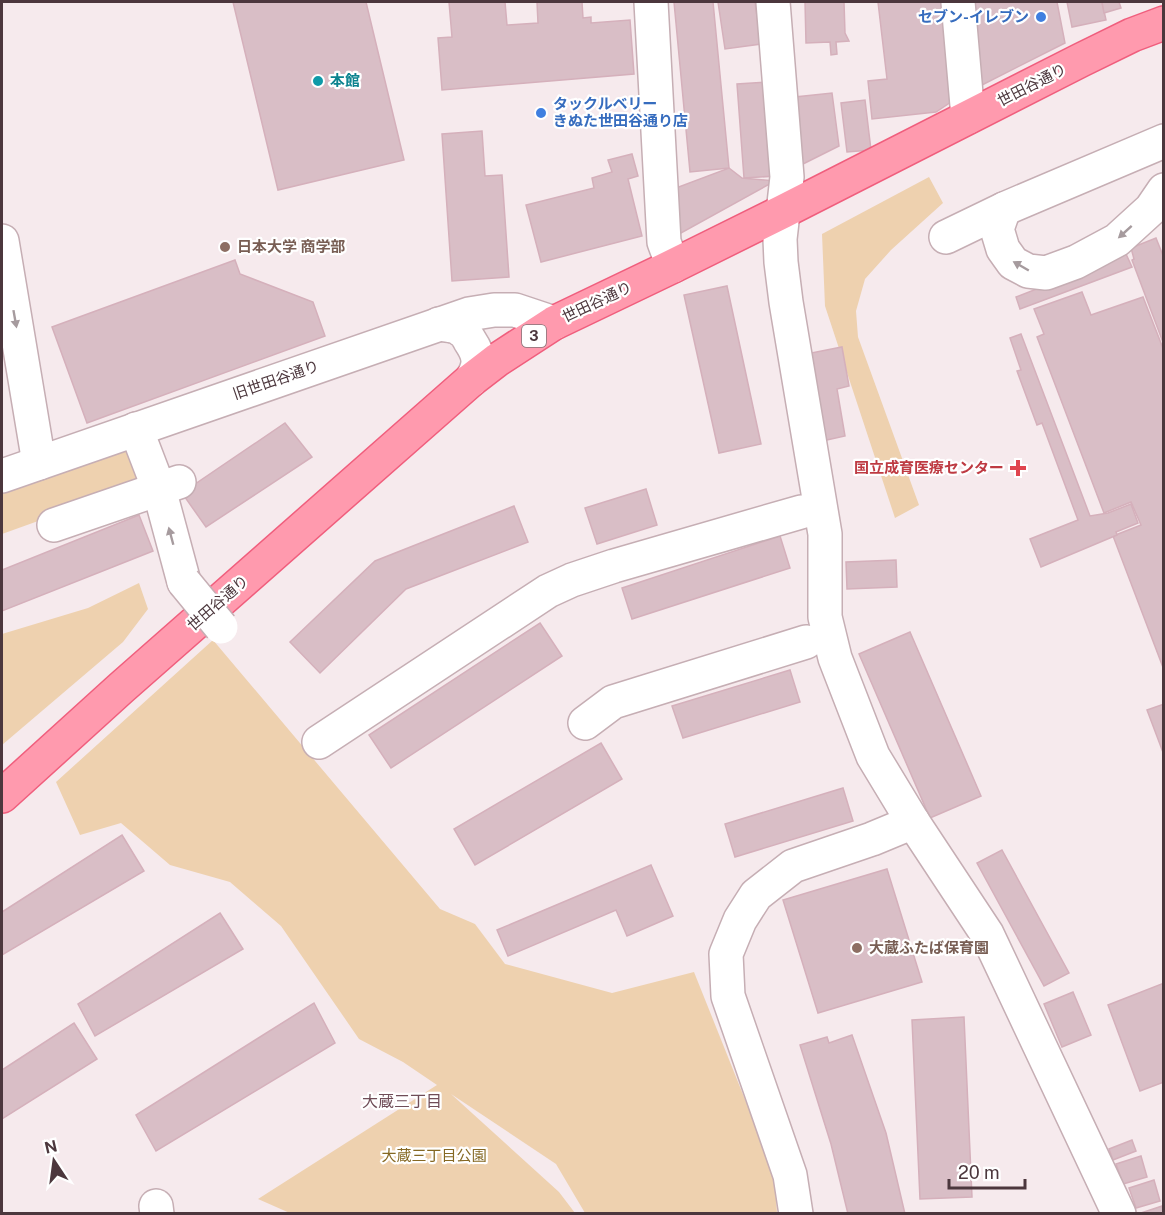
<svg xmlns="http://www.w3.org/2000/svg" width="1165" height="1215" viewBox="0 0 1165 1215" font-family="'Public Sans','Noto Sans JP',sans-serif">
  <rect width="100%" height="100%" fill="#f6eaed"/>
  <g fill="#eed1af">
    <polygon points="929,177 943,203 891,250 865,279 856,311 858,337 919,505 895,518 825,306 822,234"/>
    <polygon points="124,449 144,483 2,534 2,493"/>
    <polygon points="139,583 148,609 123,642 2,745 2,634 88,608"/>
    <polygon points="213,640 440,909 475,924 505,964 612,993 694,972 774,1172 777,1213 585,1213 556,1164 451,1094 559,1192 575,1213 292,1214 258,1199 437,1085 403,1062 359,1039 281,926 230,882 170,865 121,823 80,835 56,782"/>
  </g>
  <g fill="#d9bec6" stroke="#d5b0bb" stroke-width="1.5">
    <polygon points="233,2 366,2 404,160 278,190"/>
    <polygon points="449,2 505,2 507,25 538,23 537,2 582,2 583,18 591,17 591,23 630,20 634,74 442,90 438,38 452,37"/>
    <polygon points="674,2 713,2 729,168 690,172"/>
    <polygon points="718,2 755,2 761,44 725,49"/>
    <polygon points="805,2 844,2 845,33 849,41 836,42 837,54 831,55 830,42 806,43"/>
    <polygon points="878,2 946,2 957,98 936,112 872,119 868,81 887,79"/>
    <polygon points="968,2 1057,2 1065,43 978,87"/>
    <polygon points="1067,2 1102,2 1106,20 1072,27"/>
    <polygon points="1102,2 1119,2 1121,8 1104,13"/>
    <polygon points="769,82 776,176 744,178 737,84"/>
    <polygon points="832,93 839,146 799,166 795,97"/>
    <polygon points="865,100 871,150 847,152 841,103"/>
    <polygon points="482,131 485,176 502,175 509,277 452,281 442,134"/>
    <polygon points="632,154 638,176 628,179 642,236 541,262 526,205 594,188 592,178 612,172 608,160"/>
    <polygon points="729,168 742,178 775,181 681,233 670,233 668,191"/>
    <polygon points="1156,238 1164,258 1164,345 1132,260 1134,259 1131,248"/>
    <polygon points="1126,254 1132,267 1020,309 1016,297"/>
    <polygon points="235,260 240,274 313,302 325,336 87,423 52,327"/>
    <polygon points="727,286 761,444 719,453 684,295"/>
    <polygon points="1082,292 1091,315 1143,297 1164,351 1164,670 1113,536 1141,525 1131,502 1104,513 1037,337 1044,334 1034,309"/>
    <polygon points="1021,334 1090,516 1108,513 1131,504 1138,523 1116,532 1117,535 1041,567 1030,539 1078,520 1042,423 1037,425 1017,371 1021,370 1010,338"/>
    <polygon points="842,347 849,386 837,389 845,436 822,441 806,354"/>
    <polygon points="285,423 312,457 206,527 182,493"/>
    <polygon points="646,489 657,525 597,544 585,508"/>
    <polygon points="514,506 528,542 406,589 320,673 290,642 375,561"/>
    <polygon points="139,515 153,551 2,611 2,570"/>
    <polygon points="780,536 790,568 632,619 622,588"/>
    <polygon points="896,560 897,587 847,589 846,562"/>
    <polygon points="540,623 562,656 391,768 369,735"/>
    <polygon points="910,632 981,796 930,818 859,654"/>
    <polygon points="790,670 800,702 683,738 672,706"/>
    <polygon points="1164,704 1164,755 1147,710"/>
    <polygon points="601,743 622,779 475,865 454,829"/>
    <polygon points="843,788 853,821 735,857 725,824"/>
    <polygon points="122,835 144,871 2,955 2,912"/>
    <polygon points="1002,850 1069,973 1044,986 977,863"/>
    <polygon points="651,865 673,916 627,936 616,910 508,956 497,930"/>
    <polygon points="887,869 922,982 818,1013 783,900"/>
    <polygon points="220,913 243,949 95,1036 78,1004"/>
    <polygon points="1164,983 1164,1082 1140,1091 1108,1005"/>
    <polygon points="1073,992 1091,1035 1062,1047 1044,1004"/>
    <polygon points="314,1003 335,1043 156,1151 136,1115"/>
    <polygon points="964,1017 972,1197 920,1199 912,1020"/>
    <polygon points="74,1023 97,1059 2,1119 2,1070"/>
    <polygon points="852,1035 886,1133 905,1214 848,1214 831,1144 800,1045 827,1037 829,1043"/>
    <polygon points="1132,1140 1136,1151 1113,1160 1109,1149"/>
    <polygon points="1141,1156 1147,1177 1123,1184 1116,1164"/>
    <polygon points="1154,1180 1160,1201 1136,1208 1129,1188"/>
    <polygon points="1162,1206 1164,1214 1138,1214"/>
  </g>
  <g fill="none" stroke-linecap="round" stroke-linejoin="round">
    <g stroke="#c6aeb4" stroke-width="36">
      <g id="minor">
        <polyline points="651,2 664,242 673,266"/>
        <polyline points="773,2 787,177 780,239 781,262 786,302 825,534 825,617 835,658 873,756 913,822 987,934 1119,1214"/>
        <polyline points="958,2 968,117"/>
        <polyline points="1004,209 997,229 1003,249 1013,263 1028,271 1046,273 1076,262 1117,240 1151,209 1164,190"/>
        <polyline points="946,237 1004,209 1164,141"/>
        <polyline points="2,241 39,463"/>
        <path d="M439 324C446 325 455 325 461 330 465 332 468 337 470 341 480 356 481 365 471 380"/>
        <polyline points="136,429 159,489 184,582"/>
        <polyline points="2,476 469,314 494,310 515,310 554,323"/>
        <polyline points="54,525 179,482"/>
        <polyline points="585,723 613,702 806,642"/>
        <polyline points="319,742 548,591 572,580 614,566 801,512"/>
        <polyline points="156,1206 157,1214"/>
        <polyline points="796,1214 790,1175 728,996 726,954 740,920 756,895 793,866 872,839 913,822"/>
      </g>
    </g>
    <g stroke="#f05e7d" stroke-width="36">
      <polyline id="major" points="2,796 121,688 471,380 497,360 554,323 673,266 782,212 1081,60 1132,35 1164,23"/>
    </g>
    <use href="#minor" stroke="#fff" stroke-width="33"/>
    <use href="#major" stroke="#ff9aae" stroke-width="33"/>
    <g stroke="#c6aeb4" stroke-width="36" stroke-linecap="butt">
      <polyline id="minor-bridge" points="184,582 221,627"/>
    </g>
    <use href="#minor-bridge" stroke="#fff" stroke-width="33"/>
  </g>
  <defs><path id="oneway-solid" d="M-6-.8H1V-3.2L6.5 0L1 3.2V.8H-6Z" transform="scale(1.5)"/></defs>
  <g fill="#a69b9e">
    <use href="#oneway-solid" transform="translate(1125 232) rotate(138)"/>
    <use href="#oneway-solid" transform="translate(1021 266) rotate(-150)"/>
    <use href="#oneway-solid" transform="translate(15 319) rotate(80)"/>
    <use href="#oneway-solid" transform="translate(171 536) rotate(-105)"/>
  </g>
  <g fill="#3f7fe0" stroke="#fff" stroke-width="2">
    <circle cx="1041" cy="17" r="6"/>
    <circle cx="541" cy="113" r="6"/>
  </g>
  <circle fill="#0f9aa8" stroke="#fff" stroke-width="2" cx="318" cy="81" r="6"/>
  <g fill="#8d6e63" stroke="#fff" stroke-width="2">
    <circle cx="225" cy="247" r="6"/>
    <circle cx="857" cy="948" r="6"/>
  </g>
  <path fill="#e0444e" stroke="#fff" stroke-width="2" d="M1015 459h6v6h6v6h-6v6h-6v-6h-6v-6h6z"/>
  <g text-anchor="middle" stroke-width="4.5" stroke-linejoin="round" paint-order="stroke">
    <rect fill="#fff" stroke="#827377" stroke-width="1.5" x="522" y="325" width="24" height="22" rx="4.5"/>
    <g font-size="14" font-weight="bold" fill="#4c373d">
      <text x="534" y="341">3</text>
    </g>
    <g font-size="15" font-weight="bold" fill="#366cbe" stroke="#fff" text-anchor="end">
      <text x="1029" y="22">セブン-イレブン</text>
      <text x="553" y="109" text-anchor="start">タックルベリー<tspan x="553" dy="17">きぬた世田谷通り店</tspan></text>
    </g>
    <g font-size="15" font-weight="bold" fill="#0d838f" stroke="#fff" text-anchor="start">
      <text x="330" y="86">本館</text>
    </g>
    <g font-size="15" fill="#4c373d" stroke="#fff">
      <text transform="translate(1032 85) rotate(-27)" y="5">世田谷通り</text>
      <text transform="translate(597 302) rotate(-25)" y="5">世田谷通り</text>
      <text transform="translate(276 380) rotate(-19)" y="5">旧世田谷通り</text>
      <text transform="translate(218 603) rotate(-41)" y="5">世田谷通り</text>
    </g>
    <g font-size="15" font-weight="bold" fill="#785e54" stroke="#fff" text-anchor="start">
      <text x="237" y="252">日本大学 商学部</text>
      <text x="869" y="953">大蔵ふたば保育園</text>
    </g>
    <g font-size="15" font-weight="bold" fill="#be3a42" stroke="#fff" text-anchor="end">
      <text x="1004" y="473">国立成育医療センター</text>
    </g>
    <g font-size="15" fill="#856823" stroke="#fff">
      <text x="434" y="1161">大蔵三丁目公園</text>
    </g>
    <g font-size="16" fill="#704d58" stroke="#fff">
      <text x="402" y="1107">大蔵三丁目</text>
    </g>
  </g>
  <rect width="1165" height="1215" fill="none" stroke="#4c373d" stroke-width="6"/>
  <g transform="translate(54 1161) rotate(347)" stroke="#ffffff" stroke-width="4.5" paint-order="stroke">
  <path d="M0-4.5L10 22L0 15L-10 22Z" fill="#4c373d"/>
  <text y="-9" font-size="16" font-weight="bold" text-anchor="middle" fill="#4c373d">N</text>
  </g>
  <path d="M949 1179v9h76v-9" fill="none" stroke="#4c373d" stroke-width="3"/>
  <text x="958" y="1179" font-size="18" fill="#4c373d" stroke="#ffffff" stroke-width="4.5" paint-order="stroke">20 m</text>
</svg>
